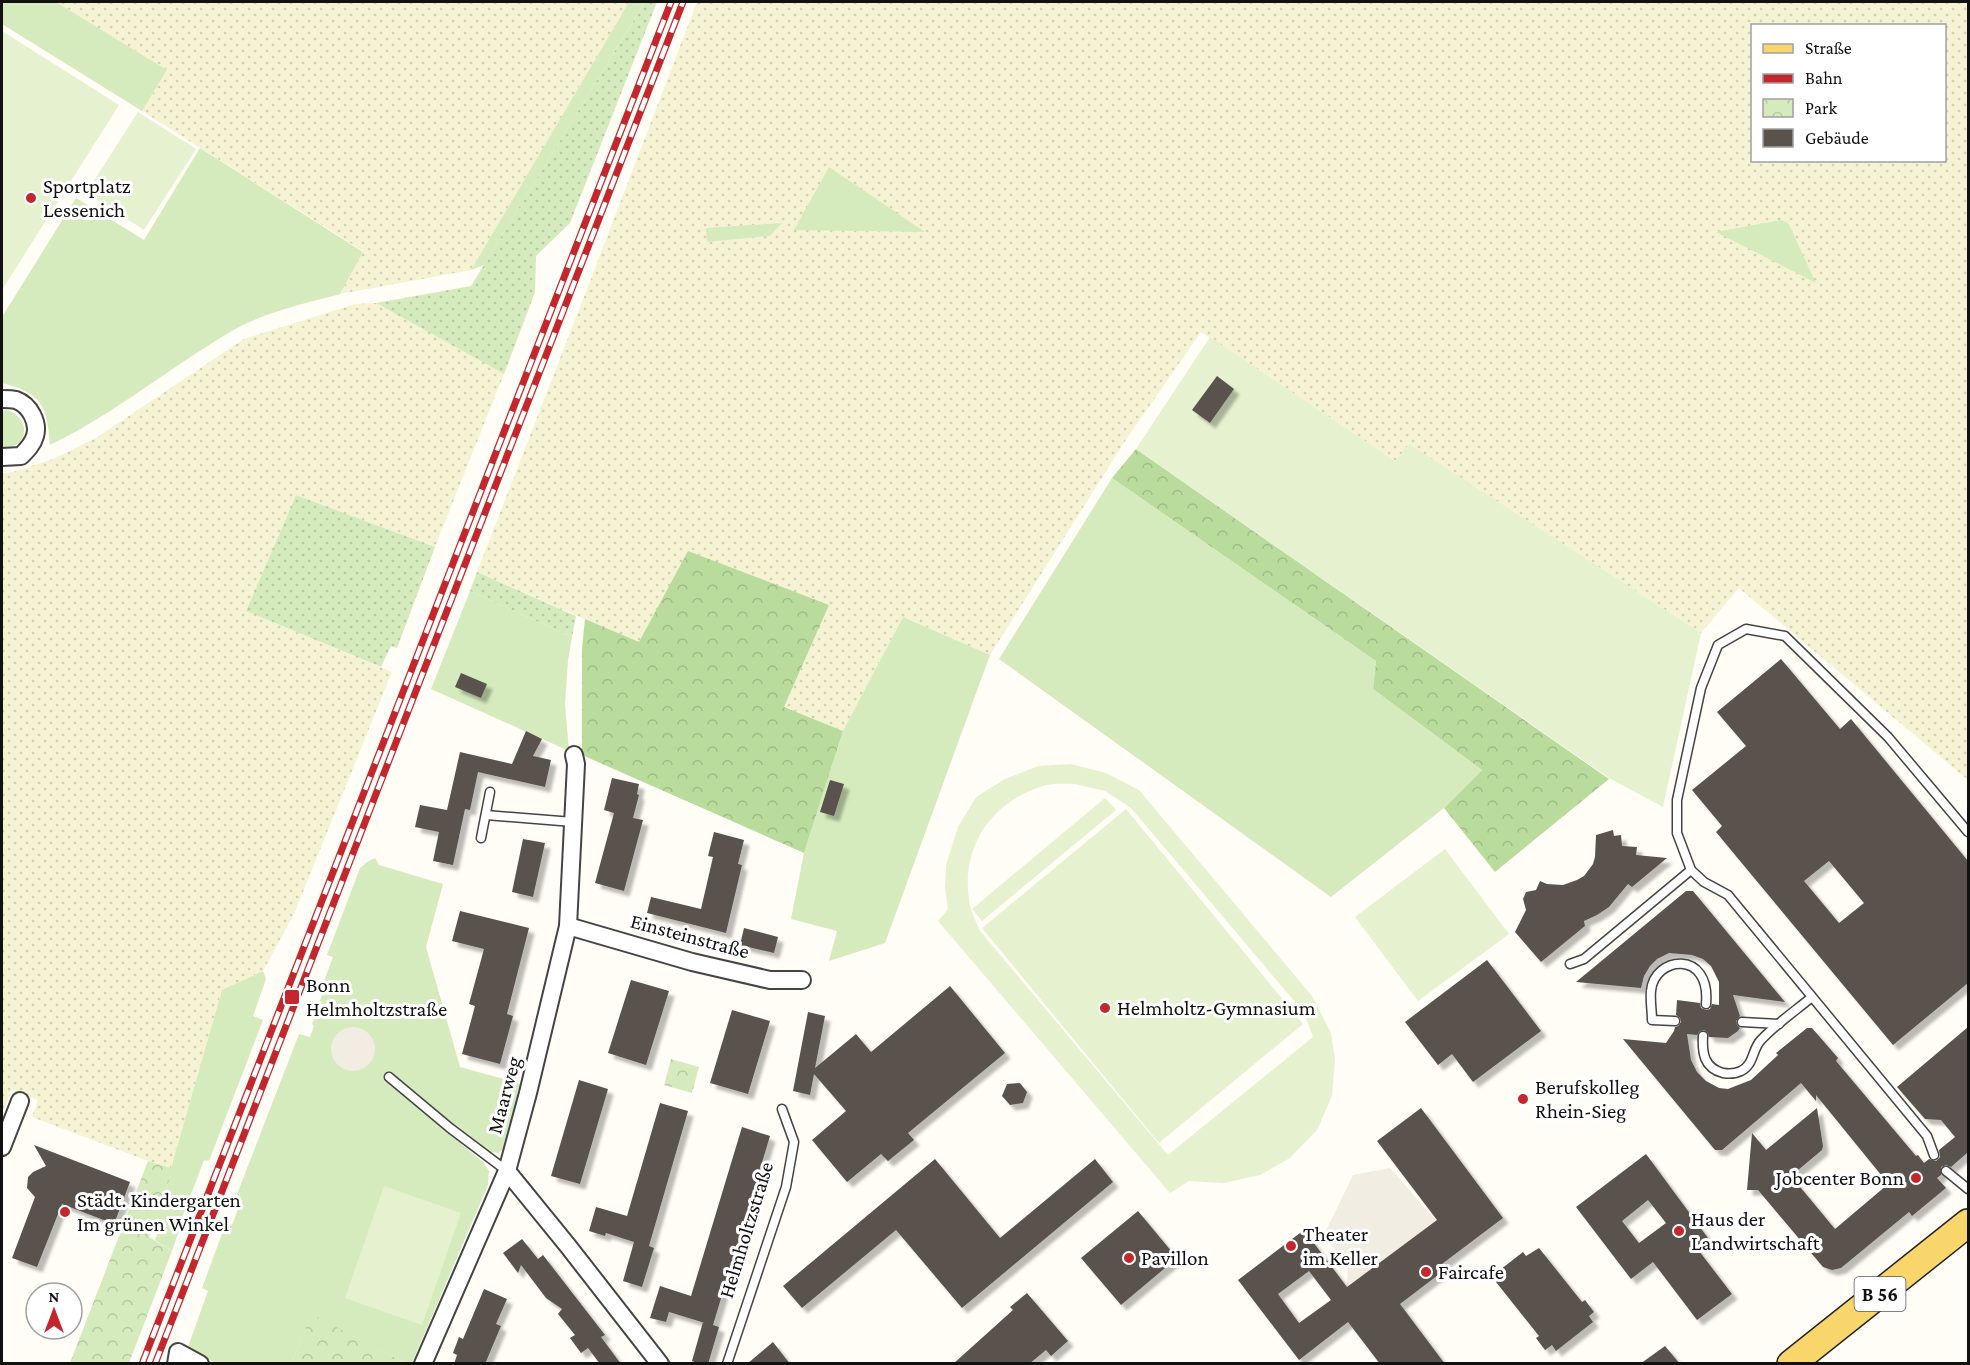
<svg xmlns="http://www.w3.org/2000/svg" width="1970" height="1365" viewBox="0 0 1970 1365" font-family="'Crimson Pro',serif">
  <defs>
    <pattern id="farmland-dots" width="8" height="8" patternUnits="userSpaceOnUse" patternTransform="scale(1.5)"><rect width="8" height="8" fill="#f6f3d4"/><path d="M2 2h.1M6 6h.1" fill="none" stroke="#d2cfb5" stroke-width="1.8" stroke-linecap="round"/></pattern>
    <pattern id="forest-crowns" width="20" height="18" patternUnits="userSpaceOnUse" patternTransform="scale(1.5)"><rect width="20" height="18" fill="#b9dc9c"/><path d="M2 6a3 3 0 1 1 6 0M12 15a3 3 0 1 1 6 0" fill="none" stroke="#9ebc85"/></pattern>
    <pattern id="park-crowns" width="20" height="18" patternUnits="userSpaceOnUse" patternTransform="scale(1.5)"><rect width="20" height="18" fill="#d5ebbd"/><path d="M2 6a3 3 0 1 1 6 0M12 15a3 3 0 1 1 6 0" fill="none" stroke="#b6c8a1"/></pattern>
    <pattern id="garden-dots" width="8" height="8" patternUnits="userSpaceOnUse" patternTransform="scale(1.5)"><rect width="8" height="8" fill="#d5ebbd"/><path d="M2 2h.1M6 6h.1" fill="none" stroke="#b6c8a1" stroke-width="1.8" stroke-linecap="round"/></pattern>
    <filter id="shadow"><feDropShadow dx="5.5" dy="5.5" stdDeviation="1.5" flood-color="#0004"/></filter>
  </defs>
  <rect width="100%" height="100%" fill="#fffdf5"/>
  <g fill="url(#farmland-dots)" fill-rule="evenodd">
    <polygon points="56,2 629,2 471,270 340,294 363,251 142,111 167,70"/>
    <path d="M697 2H1968V780L1739 588 1701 633 1409 445 1395 461 1201 332 1125 441 990 655 903 617 843 731 784 707 829 605 639 643 477 572 594 271ZM1752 26H1944V160H1752Z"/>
    <polygon points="376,303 504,374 435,547 296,495 246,611 392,672 294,914 263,971 222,990 171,1168 148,1161 32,1117 38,1100 12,1090 2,1113 2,473 13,472 53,459 96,438 244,339 355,304"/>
  </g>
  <g fill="#d5ebbd">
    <polygon points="2,2 56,2 167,70 142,111 2,24"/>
    <polygon points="629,2 645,2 484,265 471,270"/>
    <path d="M200 148 363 252 340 294C304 304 264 312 232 331 170 367 116 413 50 445 47 406 42 393 2 383V317L76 198 144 240Z"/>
    <polygon points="829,167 925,232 794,230"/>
    <polygon points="1781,220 1788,223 1791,229 1816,283 1716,232"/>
    <polygon points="782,223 770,236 707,242 706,228"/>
    <path d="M7 410C33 418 28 450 2 448V411Z"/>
    <polygon points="1112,478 1376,661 1373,689 1482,770 1444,808 1331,897 999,659"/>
    <polygon points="470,591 572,637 568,660 565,704 569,751 431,689"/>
    <polygon points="903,617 990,655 885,943 829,961 837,931 791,919 804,853 843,731"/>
    <polygon points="375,858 379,865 443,884 426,947 460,1067 522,1084 505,1148 498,1153 491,1152 448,1119 441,1127 483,1162 489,1171 488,1185 412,1363 405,1363 311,1315 292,1363 215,1363 188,1347 208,1291 202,1288 226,1223 232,1225 240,1204 234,1202 299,1034 310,1037 314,1026 312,1024 326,983 324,981 333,957 327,955 360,868 367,862"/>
    <polygon points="263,971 266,979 253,1016 263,1020 209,1161 204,1160 183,1215 180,1228 172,1251 155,1240 161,1222 155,1219 171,1175 171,1168 222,990"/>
  </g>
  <g fill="url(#forest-crowns)">
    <polygon points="1136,449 1609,779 1495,872 1444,808 1482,770 1373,689 1376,661 1112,478"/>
    <polygon points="688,551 829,605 784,707 843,731 804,853 582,755 582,649 585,619 639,642"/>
  </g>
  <g fill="url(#park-crowns)">
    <polygon points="671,1059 699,1067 692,1093 664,1085"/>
    <polygon points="148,1161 171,1168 171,1175 149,1237 172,1251 129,1363 70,1363"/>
    <polygon points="311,1314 405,1363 292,1363"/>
  </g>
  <g fill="url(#garden-dots)">
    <polygon points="645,2 657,2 570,223 536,256 535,292 504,374 376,303 471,286"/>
    <polygon points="296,495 435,547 397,648 391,646 381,667 246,611"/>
    <polygon points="477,572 576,616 572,637 470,591"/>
  </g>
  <g fill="#e6f2cf" fill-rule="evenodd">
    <polygon points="2,31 119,105 2,290"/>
    <polygon points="138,112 196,149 144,230 86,193"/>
    <polygon points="1210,337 1395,461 1409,444 1701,633 1663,807 1609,778 1136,449"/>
    <path d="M1071 764 1106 773 1139 790 1312 996 1331 1033 1335 1059 1332 1096 1317 1130 1290 1158 1260 1175 1224 1183 1189 1181 1170 1193 938 921 948 909 945 888 946 865 958 827 976 797 1005 779 1038 766ZM1075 784 1105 791 1131 808 1295 1002 1306 1018 1313 1037 1168 1155 980 931C976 921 970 910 969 900 961 847 991 802 1043 786 1053 783 1065 784 1075 784Z"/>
    <polygon points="1105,798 1116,810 982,921 972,909"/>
    <polygon points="1126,809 1303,1024 1159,1143 982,928"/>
    <polygon points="1445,849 1509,934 1418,1001 1355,917"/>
    <polygon points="384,1186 461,1213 422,1325 345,1298"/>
  </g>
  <g fill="#f1ede2">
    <circle cx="353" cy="1049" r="22"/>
    <polygon points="1390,1168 1445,1231 1347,1287 1348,1267 1324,1235 1353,1175"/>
  </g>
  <g fill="#5a524d" fill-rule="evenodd" filter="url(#shadow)">
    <polygon points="1217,376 1234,389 1210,423 1192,410"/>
    <path d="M1781 659 1840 729 1851 719 1968 861V983L1893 1045 1716 832 1722 826 1692 790 1746 746 1717 712ZM1829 861 1864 903 1839 923 1804 881Z"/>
    <polygon points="461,673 487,684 481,698 455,687"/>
    <polygon points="526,731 542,739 533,756 551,760 545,787 478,772 470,810 465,809 453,865 433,861 439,832 415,827 420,805 447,810 460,752 512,764"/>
    <polygon points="612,778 639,784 637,794 639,795 633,818 643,820 624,891 595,883 614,813 604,810"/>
    <polygon points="830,780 844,784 834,816 820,812"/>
    <polygon points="1613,830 1614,836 1621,835 1622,846 1637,847 1636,855 1667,858 1632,887 1628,884 1609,907 1597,915 1584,921 1585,926 1541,962 1515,932 1526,910 1523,899 1526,892 1536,890 1540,881 1547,884 1563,885 1577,880 1584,876 1593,864 1595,857 1596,835"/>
    <polygon points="714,832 744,840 738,864 742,865 726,933 647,913 651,897 701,909 713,857 708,856"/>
    <polygon points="523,839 545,843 533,897 512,892"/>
    <polygon points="1686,891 1693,891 1785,1002 1733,995 1740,1016 1736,1021 1737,1025 1740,1028 1738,1031 1728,1038 1709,1037 1708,1033 1704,1030 1700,1031 1697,1035 1687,1034 1691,1060 1697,1072 1706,1081 1719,1088 1728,1089 1751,1080 1778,1055 1776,1053 1807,1028 1812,1028 1838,1058 1836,1061 1916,1156 1918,1155 1924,1163 1929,1159 1936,1161 1940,1157 1939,1150 1955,1137 1941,1120 1925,1119 1897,1087 1968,1027 1968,1154 1967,1153 1951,1167 1946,1165 1941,1167 1941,1175 1937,1178 1946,1188 1912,1216 1909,1212 1841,1268 1832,1270 1823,1267 1758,1190 1747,1190 1752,1133 1766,1150 1817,1108 1823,1146 1822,1150 1791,1176 1835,1229 1887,1185 1884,1183 1886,1181 1816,1095 1816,1101 1801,1083 1722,1150 1715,1150 1623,1039 1666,1043 1674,1031 1675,1027 1678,1026 1681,1022 1680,1018 1676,1015 1677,1000 1700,1003 1701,1008 1706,1010 1710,1009 1712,1004 1719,1005 1719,982 1711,966 1703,959 1692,955 1669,953 1657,959 1650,966 1644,976 1641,988 1576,982"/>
    <polygon points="460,911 529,928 507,1014 513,1016 500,1064 462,1054 475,1006 469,1004 484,949 452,941"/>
    <polygon points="744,928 778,937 774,953 740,945"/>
    <polygon points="1487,960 1541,1031 1473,1082 1452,1054 1438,1065 1405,1022"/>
    <polygon points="631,980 669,991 646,1065 608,1053"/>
    <polygon points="950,986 1005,1053 908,1133 914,1140 888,1161 881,1154 847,1182 812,1140 846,1111 814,1074 810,1095 793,1091 808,1012 825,1016 815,1068 856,1034 871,1052"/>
    <polygon points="732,1010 770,1021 748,1094 710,1083"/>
    <polygon points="579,1080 608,1089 580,1184 551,1176"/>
    <polygon points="1020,1083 1027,1092 1023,1103 1010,1105 1002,1096 1007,1084"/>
    <polygon points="660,1103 688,1111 649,1246 654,1248 642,1287 623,1281 634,1242 606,1233 605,1236 589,1231 596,1207 627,1216"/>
    <path d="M1421 1108 1503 1218 1438 1267 1442 1272 1400 1304 1445 1364H1380L1348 1322 1299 1360 1238 1280 1304 1230 1347 1287 1437 1220 1377 1141ZM1309 1271 1331 1300 1299 1323 1278 1294Z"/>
    <polygon points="742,1127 770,1136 713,1325 719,1327 708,1364 699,1364 692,1361 703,1322 705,1323 669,1312 666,1322 650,1318 660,1286 691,1296"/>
    <polygon points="34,1145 130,1182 114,1224 62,1204 37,1267 12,1258 35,1197 27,1188 28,1177 33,1172 46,1166"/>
    <path d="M1646 1154 1708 1238 1696 1247 1732 1294 1697 1320 1653 1262 1631 1279 1576 1207ZM1648 1200 1666 1223 1639 1243 1622 1221Z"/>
    <polygon points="935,1159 1000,1238 1095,1159 1113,1182 962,1308 896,1230 802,1308 783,1286"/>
    <polygon points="1138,1211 1177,1258 1121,1305 1081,1258"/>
    <polygon points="522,1239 538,1259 543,1255 605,1335 601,1337 621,1364 600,1364 588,1348 581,1353 570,1338 575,1335 558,1314 562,1309 546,1298 521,1265 518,1273 503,1253"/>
    <polygon points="1539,1248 1582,1302 1585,1300 1594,1312 1589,1316 1593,1322 1556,1351 1552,1345 1545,1350 1536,1338 1539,1336 1496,1282 1500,1278 1496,1273 1523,1252 1526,1256"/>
    <polygon points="484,1289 507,1299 496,1324 501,1326 485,1364 454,1364 457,1355 453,1353 459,1337 463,1339"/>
    <polygon points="1027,1293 1068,1341 1051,1356 1046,1350 1029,1364 953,1364 1013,1310 1010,1307"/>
    <polygon points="773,1342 790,1364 747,1364"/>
    <polygon points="1665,1346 1680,1364 1640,1364"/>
  </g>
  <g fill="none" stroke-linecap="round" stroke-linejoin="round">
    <g stroke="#444" stroke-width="11">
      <g id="lane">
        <polyline points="486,815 573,822"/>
        <polyline points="481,838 490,792"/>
        <polyline points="1570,964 1584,959 1691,870"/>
        <path d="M1675 1021 1652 1020C1652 1011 1650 1000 1651 991 1654 956 1711 949 1706 1004"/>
        <polyline points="1742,1022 1779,1024"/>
        <path d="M1703 1036C1702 1053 1704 1068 1723 1073 1729 1074 1735 1074 1741 1071 1754 1065 1752 1049 1761 1040 1776 1024 1795 1011 1812 997"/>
        <polyline points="389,1077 450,1128 507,1171"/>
        <polyline points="1934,1155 1927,1136 1728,895 1704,882 1691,870 1677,833 1677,800 1701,688 1718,645 1746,629 1785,636 1888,737 1968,832"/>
        <polyline points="1946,1171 1968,1189"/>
        <polyline points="727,1364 786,1187 794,1142 782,1109"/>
      </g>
    </g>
    <g stroke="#444" stroke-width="20">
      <g id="street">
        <path d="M2 399C6 399 12 399 16 400 30 405 39 423 35 436 33 444 27 450 21 456L2 457"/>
        <polyline points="568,926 692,962 770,980 802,980"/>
        <polyline points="2,1147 20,1101"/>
        <polyline points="507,1171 568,1246 660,1364"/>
        <polyline points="176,1364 178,1352 200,1364"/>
        <polyline points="423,1364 507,1171 528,1093 568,926 576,764 574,755"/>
      </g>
    </g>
    <g stroke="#222" stroke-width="30">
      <polyline id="primary" points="1791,1364 1968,1223"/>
    </g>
    <use href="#lane" stroke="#fff" stroke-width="8"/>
    <use href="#street" stroke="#fff" stroke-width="16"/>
    <use href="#primary" stroke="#f9d66b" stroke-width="27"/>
    <g stroke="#c4262e" stroke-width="7">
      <g id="rail">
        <polyline points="142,1364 671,2"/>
        <polyline points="155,1364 683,2"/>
      </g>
    </g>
    <use href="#rail" stroke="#fff" stroke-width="4.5" stroke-dasharray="14" stroke-linecap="butt"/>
  </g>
  <g fill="#c4262e" stroke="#fff" stroke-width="2">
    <circle cx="31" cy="198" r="6"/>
    <rect x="284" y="989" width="16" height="16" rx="3"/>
    <circle cx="1105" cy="1008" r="6"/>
    <circle cx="1523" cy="1099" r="6"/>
    <circle cx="1916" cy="1178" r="6"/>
    <circle cx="65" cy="1212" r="6"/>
    <circle cx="1679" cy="1231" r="6"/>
    <circle cx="1291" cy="1246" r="6"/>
    <circle cx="1129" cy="1258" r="6"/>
    <circle cx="1426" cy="1272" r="6"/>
  </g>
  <g text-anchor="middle" stroke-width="6" stroke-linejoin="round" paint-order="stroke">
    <rect fill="#fff" stroke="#585858" stroke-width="1.5" x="1854.5" y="1277" width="51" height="34" rx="4.5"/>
    <g font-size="20" font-weight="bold" fill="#111">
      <text x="1880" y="1301">B 56</text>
    </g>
    <g font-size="21" fill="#111" stroke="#fff" text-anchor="start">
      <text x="43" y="193">Sportplatz<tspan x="43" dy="24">Lessenich</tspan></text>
      <text x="306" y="992">Bonn<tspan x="306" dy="24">Helmholtzstraße</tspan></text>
      <text x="1117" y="1015">Helmholtz-Gymnasium</text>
      <text x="1535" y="1094">Berufskolleg<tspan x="1535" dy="24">Rhein-Sieg</tspan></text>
      <text x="1904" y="1185" text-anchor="end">Jobcenter Bonn</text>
      <text x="77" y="1207">Städt. Kindergarten<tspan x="77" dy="24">Im grünen Winkel</tspan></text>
      <text x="1691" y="1226">Haus der<tspan x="1691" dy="24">Landwirtschaft</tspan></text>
      <text x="1303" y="1241">Theater<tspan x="1303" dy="24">im Keller</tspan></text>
      <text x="1141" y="1265">Pavillon</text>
      <text x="1438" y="1279">Faircafe</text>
    </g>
    <g font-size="21" fill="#111" stroke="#fff">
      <text transform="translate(690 936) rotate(15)" y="7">Einsteinstraße</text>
      <text transform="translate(504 1095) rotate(-75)" y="7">Maarweg</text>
      <text transform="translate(746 1230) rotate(-73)" y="7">Helmholtzstraße</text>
    </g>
  </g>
  <rect width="1970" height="1365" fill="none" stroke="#111111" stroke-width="6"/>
  <rect x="1751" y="24" width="195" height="138" fill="#ffffff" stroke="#a0a0a0" stroke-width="1.5"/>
  <rect x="1763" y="44" width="30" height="9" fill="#f9d66b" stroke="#a0a0a0" stroke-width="1.5"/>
  <text x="1805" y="54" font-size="18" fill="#111111">Straße</text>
  <rect x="1763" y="74" width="30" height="9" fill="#c4262e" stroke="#a0a0a0" stroke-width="1.5"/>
  <text x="1805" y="84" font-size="18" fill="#111111">Bahn</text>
  <rect x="1763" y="99" width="30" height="18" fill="url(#park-crowns)" stroke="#a0a0a0" stroke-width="1.5"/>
  <text x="1805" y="114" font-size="18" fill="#111111">Park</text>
  <rect x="1763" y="129" width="30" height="18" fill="#5a524d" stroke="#a0a0a0" stroke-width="1.5"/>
  <text x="1805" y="144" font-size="18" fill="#111111">Gebäude</text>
  <g transform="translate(54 1311)"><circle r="28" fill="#ffffff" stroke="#a0a0a0" stroke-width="1.5"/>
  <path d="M0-4.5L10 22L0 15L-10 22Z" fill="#c4262e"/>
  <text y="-9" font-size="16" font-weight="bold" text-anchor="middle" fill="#111111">N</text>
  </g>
</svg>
